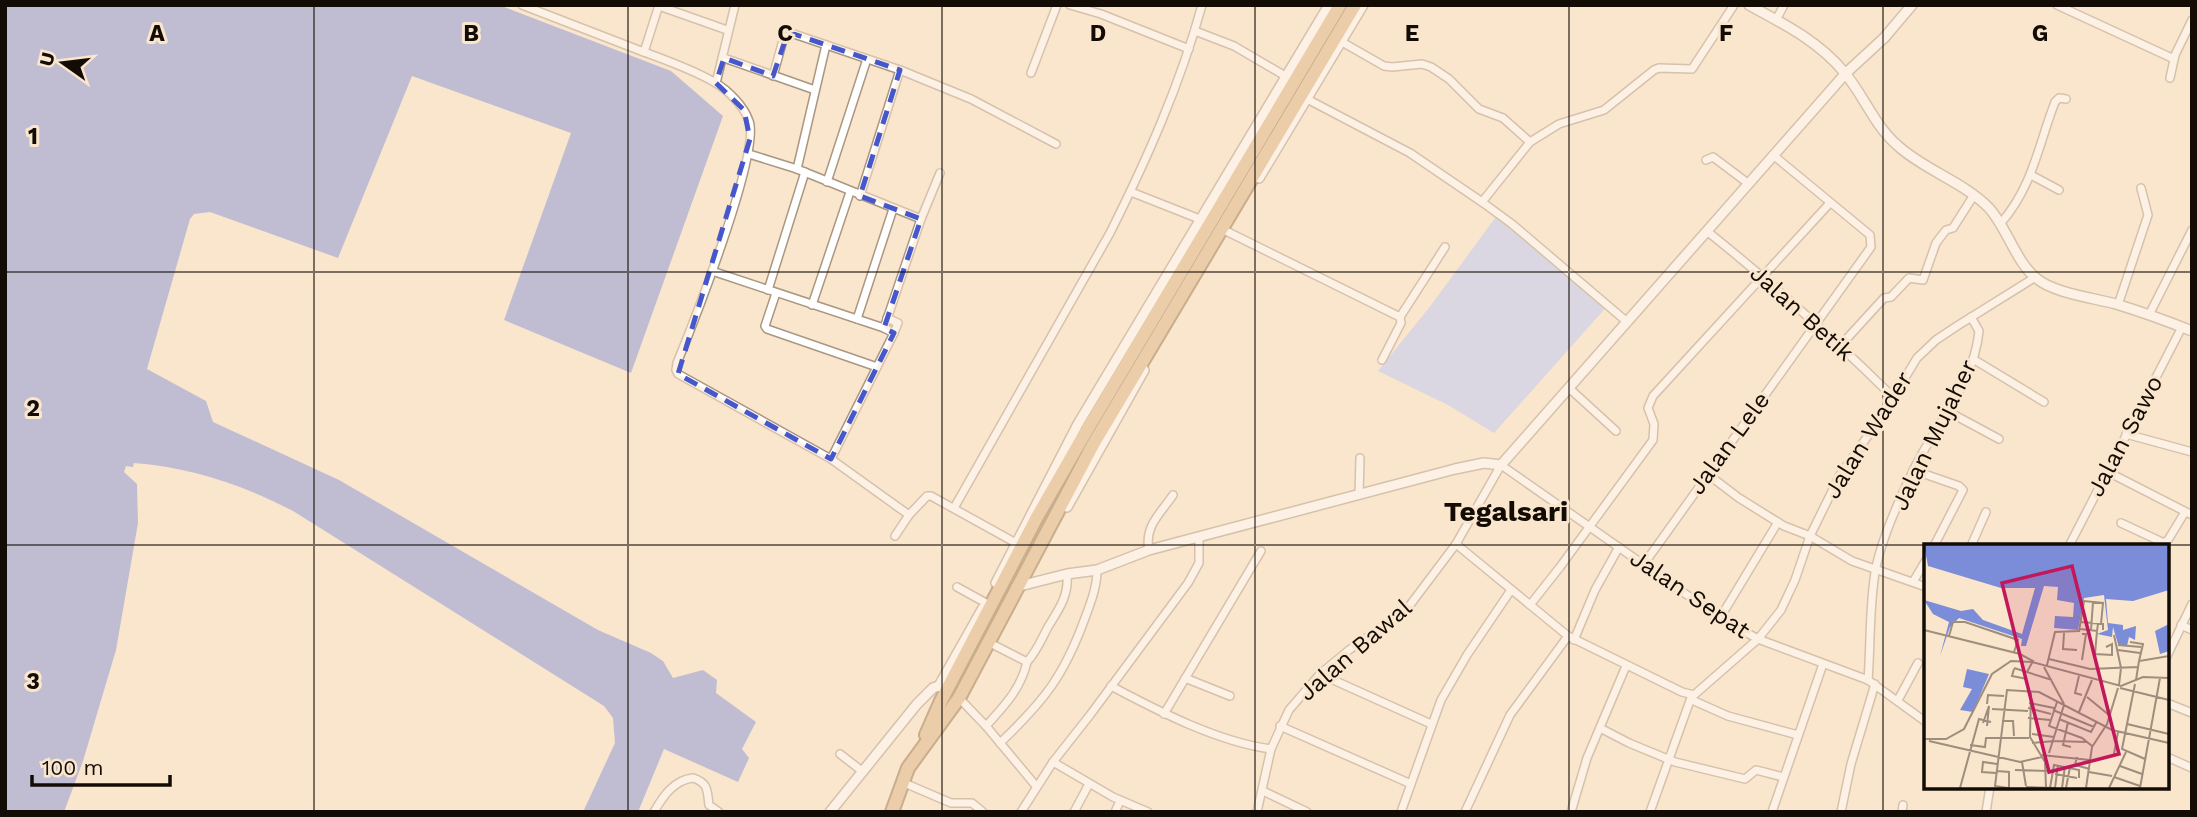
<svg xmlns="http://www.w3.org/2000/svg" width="2197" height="817" viewBox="0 0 2197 817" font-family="'Work Sans',sans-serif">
  <rect width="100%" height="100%" fill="#fae5cd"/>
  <polygon fill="#b4c3fa" points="1498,214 1610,303 1494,433 1448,405 1378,371 1432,304"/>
  <path fill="#7b8dd9" d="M5 5H499L671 71 723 116 631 373 504 320 571 133 412 76 338 258 210 212 194 214 190 219 147 369 206 401 213 422 339 480 598 630 651 653 663 661 673 678 703 670 717 680 716 693 756 722 742 749 749 758 738 782 664 749 638 812H583L615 743 613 718 604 706 293 511C243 485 190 467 134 463L133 467 126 466 124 472 137 484 138 523 116 650 83 761 64 812H5Z"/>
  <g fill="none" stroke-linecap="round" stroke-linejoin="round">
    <g stroke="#ab9781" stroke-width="10">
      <g id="minor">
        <path d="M522 5C560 20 598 34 636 49 662 59 690 68 714 82 728 90 744 106 749 121 761 152 693 324 677 363L676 370 678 374 831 459 909 515 927 496H931L1016 543"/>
        <polyline points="1070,5 1101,14 1189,49"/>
        <polyline points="2057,5 2174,59"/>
        <polyline points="659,6 727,30"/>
        <polyline points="1776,20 1784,5"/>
        <polyline points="1195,31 1234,46 1287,77"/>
        <polyline points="1342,42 1384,66 1392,67 1422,64 1431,67 1449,79 1479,109 1503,118 1530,142"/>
        <polyline points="644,52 659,5"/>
        <polyline points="724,58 815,90"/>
        <polyline points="1031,73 1057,5"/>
        <polyline points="773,76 785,33 788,32 900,70 971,99 1056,144"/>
        <polyline points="2170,78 2175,55 2192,20"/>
        <polyline points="716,83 735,5"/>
        <polyline points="1307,99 1410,153 1482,202 1512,224 1626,321"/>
        <polyline points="749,154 797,169 921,219"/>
        <polyline points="1706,160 1713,157 1749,184"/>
        <polyline points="797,169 826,45"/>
        <polyline points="2031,175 2059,190"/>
        <polyline points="827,182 867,59"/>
        <polyline points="1131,192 1202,220"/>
        <polyline points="860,196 900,70"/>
        <polyline points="1482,202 1530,142 1559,124 1604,110 1654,70 1659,68 1692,69 1734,5"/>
        <path d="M2001 223C2033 186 2038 146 2055 102L2059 98 2066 99"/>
        <polyline points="1226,231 1400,317 1445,247"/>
        <path d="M1708 232C1773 284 1834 339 1893 397"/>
        <polyline points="712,271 884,328 921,219 940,173"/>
        <polyline points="768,290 805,172"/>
        <polyline points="776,293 765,326 767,329 877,367"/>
        <polyline points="812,305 850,192"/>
        <polyline points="2118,305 2148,215 2141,188"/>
        <polyline points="2149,315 2192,230"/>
        <polyline points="887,318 898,323 894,333"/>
        <polyline points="857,319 893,209"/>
        <polyline points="1841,345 1884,298 1891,297 1909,278 1923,280 1936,243 1946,230 1953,228 1974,195"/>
        <polyline points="1973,359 2044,402"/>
        <polyline points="1382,360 1401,323 1400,317"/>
        <polyline points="1569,388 1616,431"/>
        <polyline points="1947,411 1999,439"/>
        <polyline points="2126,434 2192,452"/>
        <polyline points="831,459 894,333 884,328"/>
        <polyline points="1913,470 1959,486 1963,490 1934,546"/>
        <polyline points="2106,471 2192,515"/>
        <polyline points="1706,473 1739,498 1784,526 1810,536 1852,561 1926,587"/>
        <polyline points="1359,495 1360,458"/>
        <path d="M954 508 1110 233C1147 159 1180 85 1202 5"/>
        <polyline points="2121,523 2164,543 2168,540 2185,512"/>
        <polyline points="895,536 909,515"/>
        <polyline points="1456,544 1568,636 1682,692 1694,695 1758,639 1781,610 1795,580 1810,536 1840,475 1882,416 1917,358 1936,340 1957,326 2034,278"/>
        <polyline points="1971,546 1986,512"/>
        <polyline points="2069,546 2182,327"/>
        <path d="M1149 550C1144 526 1161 513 1173 495"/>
        <polyline points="1644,564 1871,247 1870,235 1773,155"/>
        <polyline points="1913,582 1926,560"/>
        <polyline points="957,587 986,603"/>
        <polyline points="1530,605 1560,567 1653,440 1654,424 1648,408 1653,396 1829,204"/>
        <polyline points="1720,618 1778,522"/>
        <polyline points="2181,625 2192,630"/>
        <polyline points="1574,640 1595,590 1619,547"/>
        <path d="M988 642 1027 662C1037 651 1041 640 1048 627 1059 609 1069 596 1067 574"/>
        <polyline points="2167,656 2192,604"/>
        <polyline points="1320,674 1431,724"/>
        <polyline points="1185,678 1230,696"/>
        <path d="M1868 680C1871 642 1869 603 1876 567 1883 535 1899 500 1913 471 1935 424 1974 384 1979 331L1971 317"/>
        <path d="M1111 686C1158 711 1218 742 1271 749"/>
        <polyline points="959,698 986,726 1036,786"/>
        <polyline points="1692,700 1728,716 1798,735"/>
        <polyline points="1898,700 1918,663"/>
        <polyline points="2167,703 2192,713"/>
        <polyline points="1164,714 1261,551"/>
        <path d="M986 726C1004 706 1021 689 1027 662"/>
        <polyline points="1280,726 1411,784"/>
        <polyline points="1600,728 1629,743 1675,762 1745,779 1756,770 1783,777"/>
        <path d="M1000 743C1044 701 1064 676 1085 618 1091 602 1097 587 1097 570"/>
        <polyline points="840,754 862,771"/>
        <polyline points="2167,757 2192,768"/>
        <polyline points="1053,762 1113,797 1148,812"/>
        <polyline points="902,782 951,803 972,803 983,812"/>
        <polyline points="1263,791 1307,812"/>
        <path d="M654 812C663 796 674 780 693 778 709 783 707 791 709 805L719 812"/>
        <polyline points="1021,812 1053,762 1090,715 1188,583 1199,563 1199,537"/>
        <polyline points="1074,812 1089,784"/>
        <polyline points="1115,812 1120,801"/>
        <polyline points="1257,812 1271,749 1289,710 1320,674 1349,650 1407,609 1456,544 1501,465 1720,618 1758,639 1868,680 1926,722"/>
        <polyline points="1401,812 1441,700 1467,655 1511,590"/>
        <polyline points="1465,812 1510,715 1568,636"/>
        <polyline points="1571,812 1587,758 1626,666"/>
        <polyline points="1650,812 1692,695"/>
        <polyline points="1772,812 1823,664"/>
        <polyline points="1841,812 1851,764 1875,684"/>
        <polyline points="1902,812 1903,805"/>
        <polyline points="1986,812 1990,787"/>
      </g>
    </g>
    <g stroke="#ab9781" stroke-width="12">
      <g id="tertiary">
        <path d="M1749 5C1784 24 1818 41 1844 72 1863 94 1874 125 1897 145 1924 170 1964 182 1989 208 2007 228 2016 262 2036 278 2053 293 2094 298 2116 304 2142 312 2167 321 2192 331"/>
        <polyline points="1259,178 1363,5"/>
        <polyline points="1067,507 1144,370"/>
        <polyline points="996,583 1078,424 1329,5"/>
        <polyline points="1016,587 1067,574 1097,570 1149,550 1455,469 1484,463 1501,465 1846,73 1884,38 1912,5"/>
        <polyline points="939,686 983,608"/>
        <polyline points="830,812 917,704 933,688 939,686 944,688"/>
      </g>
    </g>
    <g stroke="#8e6a3e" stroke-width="16">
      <g id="trunk">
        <polyline points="926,735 941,701 1037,517 1084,435 1340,5"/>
        <polyline points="892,812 908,768 959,698 1094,443 1355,5"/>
      </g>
    </g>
    <use href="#minor" stroke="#fff" stroke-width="7"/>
    <use href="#tertiary" stroke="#fff" stroke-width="9"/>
    <use href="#trunk" stroke="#dab07e" stroke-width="12"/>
  </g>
  <path d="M0 0H2197V817H0ZM788 32 900 70 860 196 921 219 884 328 894 333 831 459 678 374 750 139 744 110 716 83 724 58 773 76Z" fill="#fae5cd" fill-opacity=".55" fill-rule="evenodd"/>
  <path fill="none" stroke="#4656cb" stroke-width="5" stroke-dasharray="14 9" stroke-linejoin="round" d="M788 32 900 70 860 196 921 219 884 328 894 333 831 459 678 374 750 139 744 110 716 83 724 58 773 76Z"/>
  <path fill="none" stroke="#130c05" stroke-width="2" stroke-opacity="0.55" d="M314 5V812M628 5V812M942 5V812M1255 5V812M1569 5V812M1883 5V812M5 272H2192M5 545H2192"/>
  <g text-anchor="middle" stroke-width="6" stroke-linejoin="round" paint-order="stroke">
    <g font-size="24" fill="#130c05" stroke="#fae5cd">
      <text transform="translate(1802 313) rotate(42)" y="8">Jalan Betik</text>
      <text transform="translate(1868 435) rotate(-58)" y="8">Jalan Wader</text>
      <text transform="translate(1934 435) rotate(-64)" y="8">Jalan Mujaher</text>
      <text transform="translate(2125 436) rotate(-62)" y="8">Jalan Sawo</text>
      <text transform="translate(1729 443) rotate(-54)" y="8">Jalan Lele</text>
      <text transform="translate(1690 594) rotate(34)" y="8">Jalan Sepat</text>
      <text transform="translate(1355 650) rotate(-41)" y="8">Jalan Bawal</text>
    </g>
    <g font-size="28" font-weight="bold" fill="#130c05" stroke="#fae5cd">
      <text x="1506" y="521">Tegalsari</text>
    </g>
  </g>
  <g transform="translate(1924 544)">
    <rect width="245" height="245" fill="#fae5cd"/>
    <path d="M0 1H245V46L209 57 182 55 184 79 199 81V86L212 82 211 96 205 93 203 102 194 100 189 83 188 93 173 90 184 86 180 51 160 54 154 86 130 84 131 72 149 73 150 59 133 56 134 43 120 42 102 102H97L98 95 35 74 26 83 16 112 25 78 9 70 0 56 37 67 49 65 59 76 98 90 111 44H77L4 22ZM245 80V107L236 110 231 87ZM43 125 65 130 49 168 36 166 48 145 39 143Z" fill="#7b8dd9"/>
    <path fill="none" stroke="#9e8e7d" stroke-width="2" d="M157 78 179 80V86M156 85 173 87 174 80M0 86 96 110 109 117 103 128M167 86 169 58M173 87 171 110 188 111V100L182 103M140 89 139 105 153 106M158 90H162L158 116M190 91 197 124 195 141M25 92 29 78H41L94 96 90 108M206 98 219 100 215 117M194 101 217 103M194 106 216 109M125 115 166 125 214 123M123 121 131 88 155 87 160 57 179 59 177 80M120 123 140 160M90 124 128 136M90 125 88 132 103 135M155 132 151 149 158 151M212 136 215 117 245 112M211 140 198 205 221 215M196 144 245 156M107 147 106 193 121 218 122 243M163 153 185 171M133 158 125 182 158 194 168 202M105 159 130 164M63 160 64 151 80 152M104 164 127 170M68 165 104 167M129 166 170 183M155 168 168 136M104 174 126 176M135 175 167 188 173 177M78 177H89L90 192M144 178 139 201 147 203M59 179 65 162 63 182M203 180 245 190M108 190 130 193M0 195H22L40 185 68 130 87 117 108 118 197 142 219 133 245 134M5 197 96 218 118 213M130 197 163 198M108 199 130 197M46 201 61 203 62 194H105M125 209 140 161M190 210 194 188M117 211 166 216M153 213 151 221 166 225M98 218 102 242M196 222 218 230M91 226 123 227M73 227 85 228V244M165 228 188 232M72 229 58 228 59 218 73 220M131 230 153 234M190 233 216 242M102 243 131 244 134 221M36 244 55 175 67 178M84 244 71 242 83 146 115 148 188 186 245 199M126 244 130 221 155 226V234M138 244 141 222M142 244 146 223M162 244 168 203 183 180 194 144M185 244 202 208M216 244 236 134"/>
    <path fill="#c2185b" fill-opacity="0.15" stroke="#c2185b" stroke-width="3.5" d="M148 22 195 210 125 228 78 39Z"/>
    <rect width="245" height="245" fill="none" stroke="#130c05" stroke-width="3.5"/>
  </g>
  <g font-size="23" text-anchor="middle" font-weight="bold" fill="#130c05" stroke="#fae5cd" stroke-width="6" stroke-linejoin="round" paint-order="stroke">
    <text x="157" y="41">A</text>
    <text x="471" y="41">B</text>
    <text x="785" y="41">C</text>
    <text x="1098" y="41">D</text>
    <text x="1412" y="41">E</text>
    <text x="1726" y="41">F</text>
    <text x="2040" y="41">G</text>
    <text x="33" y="144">1</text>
    <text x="33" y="416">2</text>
    <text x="33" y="689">3</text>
  </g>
  <rect width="2197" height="817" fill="none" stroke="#130c05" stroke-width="14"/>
  <g transform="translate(63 63) rotate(284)" stroke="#fae5cd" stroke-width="5" paint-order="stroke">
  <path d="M0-5L12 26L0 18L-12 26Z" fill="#130c05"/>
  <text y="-10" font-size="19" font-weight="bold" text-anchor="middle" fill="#130c05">U</text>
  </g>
  <path d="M32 775v10h138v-10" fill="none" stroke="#130c05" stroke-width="3.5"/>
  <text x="42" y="775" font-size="21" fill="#130c05" stroke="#fae5cd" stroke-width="5" paint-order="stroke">100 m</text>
</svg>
